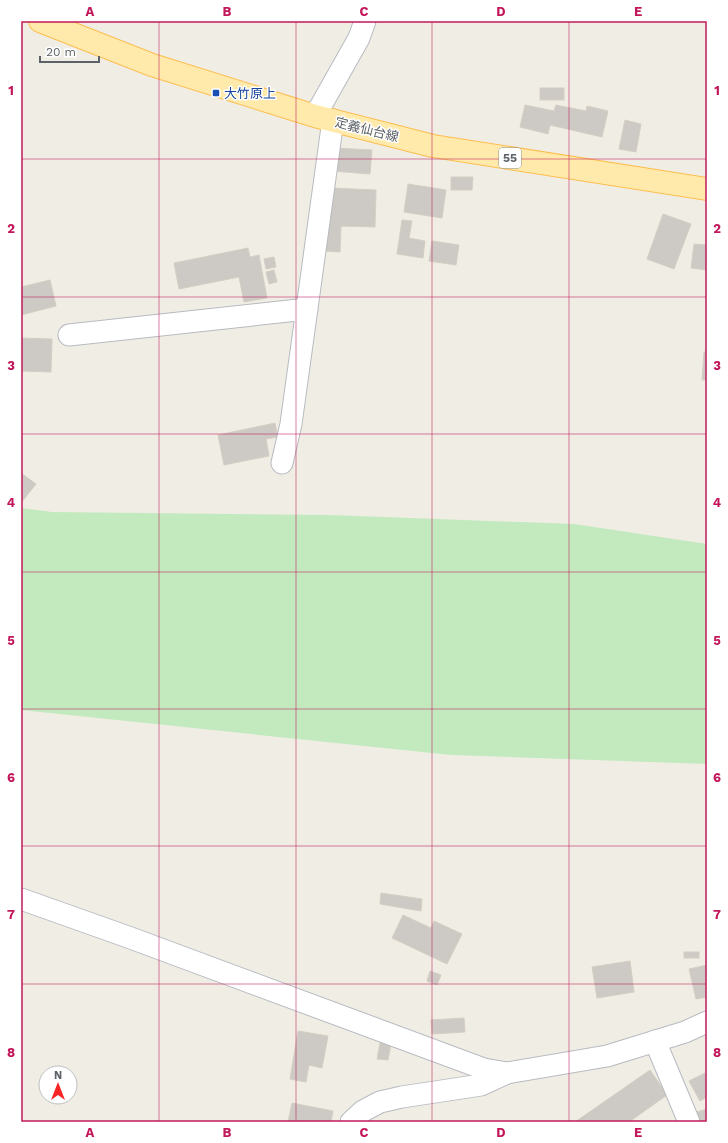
<svg xmlns="http://www.w3.org/2000/svg" width="728" height="1143" viewBox="0 0 728 1143" font-family="'Work Sans','Noto Sans JP',sans-serif">
  <rect width="100%" height="100%" fill="#f0ede5"/>
  <polygon fill="#c3eabf" points="21,508 52,512 331,515 574,524 707,544 707,764 451,755 21,710"/>
  <g fill="#cdc9c4" stroke="#d6cec2">
    <rect x="540" y="88" width="24" height="12"/>
    <polygon points="525,105 554,111 556,105 586,111 587,106 608,111 602,137 550,125 548,134 520,127"/>
    <polygon points="625,120 641,124 636,152 619,149"/>
    <polygon points="334,148 372,150 370,174 332,171"/>
    <polygon points="451,177 473,177 472,190 451,190"/>
    <polygon points="408,184 446,190 442,218 404,212"/>
    <polygon points="331,188 376,190 375,227 341,226 340,252 324,251 324,225 330,225"/>
    <polygon points="663,214 691,224 674,269 647,259"/>
    <polygon points="402,220 412,221 409,238 425,241 423,258 397,254"/>
    <polygon points="432,241 459,245 456,265 429,261"/>
    <polygon points="694,244 707,245 707,270 691,268"/>
    <polygon points="248,248 250,257 259,255 267,298 244,302 239,277 179,289 174,263"/>
    <polygon points="274,257 276,267 266,269 264,259"/>
    <polygon points="274,270 277,282 269,284 266,272"/>
    <polygon points="50,280 56,306 21,315 21,287"/>
    <polygon points="21,338 52,339 51,372 21,371"/>
    <polygon points="704,352 707,352 707,380 702,380"/>
    <polygon points="275,423 278,437 266,439 269,456 224,465 218,435"/>
    <polygon points="21,473 36,484 21,503"/>
    <polygon points="381,893 422,899 421,911 380,904"/>
    <polygon points="403,915 431,928 434,921 462,934 447,964 392,938"/>
    <rect x="684" y="952" width="15" height="6"/>
    <polygon points="630,961 634,992 597,998 592,967"/>
    <polygon points="707,965 707,997 696,999 689,969"/>
    <polygon points="430,971 441,975 437,985 427,981"/>
    <polygon points="464,1018 465,1032 432,1034 431,1020"/>
    <polygon points="298,1031 328,1036 322,1068 309,1065 306,1082 290,1079"/>
    <polygon points="380,1043 391,1044 388,1060 377,1059"/>
    <polygon points="650,1070 667,1095 629,1122 575,1122"/>
    <polygon points="705,1073 707,1078 707,1097 700,1101 689,1081"/>
    <polygon points="292,1103 333,1111 331,1122 288,1122"/>
    <polygon points="707,1109 707,1122 700,1122 697,1112"/>
  </g>
  <g fill="none" stroke-linecap="round" stroke-linejoin="round">
    <g stroke="#b7bbc0" stroke-width="23">
      <g id="minor">
        <polyline points="315,116 359,38 365,21"/>
        <polyline points="69,335 307,309"/>
        <polyline points="282,463 291,424 333,120"/>
        <polyline points="21,899 128,937 484,1069 507,1073"/>
        <polyline points="655,1041 689,1122"/>
        <polyline points="351,1122 363,1111 380,1102 402,1097 481,1085 507,1073 607,1056 685,1032 707,1022"/>
      </g>
    </g>
    <g stroke="#fdbe51" stroke-width="24">
      <polyline id="major" points="40,21 152,65 315,116 433,146 707,189"/>
    </g>
    <use href="#minor" stroke="#fff" stroke-width="21"/>
    <use href="#major" stroke="#ffeaab" stroke-width="22"/>
  </g>
  <path fill="none" stroke="#c2185b" stroke-width="1" stroke-opacity="0.55" d="M159 21V1122M296 21V1122M432 21V1122M569 21V1122M21 159H707M21 297H707M21 434H707M21 572H707M21 709H707M21 846H707M21 984H707"/>
  <rect fill="#1a4fb4" stroke="#fff" stroke-width="1.5" x="212" y="89" width="8" height="8" rx="2"/>
  <g text-anchor="middle" stroke-width="3" stroke-linejoin="round" paint-order="stroke">
    <rect fill="#fff" stroke="#8d9195" stroke-width="1" x="499" y="148" width="22" height="20" rx="3"/>
    <g font-size="12" font-weight="bold" fill="#5c6267">
      <text x="510" y="162">55</text>
    </g>
    <g font-size="13" fill="#164399" stroke="#fff" text-anchor="start">
      <text x="224" y="98">大竹原上</text>
    </g>
    <g font-size="13" fill="#5c6267" stroke="#fff">
      <text transform="translate(367 129) rotate(14)" y="5">定義仙台線</text>
    </g>
  </g>
  <rect width="728" height="1143" fill="none" stroke="#ffffff" stroke-width="44"/>
  <g transform="translate(58 1085)"><circle r="19" fill="#ffffff" stroke="#bec0c2"/>
  <path d="M0-3L7 15L0 10L-7 15Z" fill="#f72425"/>
  <text y="-6" font-size="11" font-weight="bold" text-anchor="middle" fill="#5c6267">N</text>
  </g>
  <path d="M40 56v6h59v-6" fill="none" stroke="#5c6267" stroke-width="2"/>
  <text x="46" y="56" font-size="12" fill="#5c6267" stroke="#ffffff" stroke-width="3" paint-order="stroke">20 m</text>
  <rect x="22" y="22" width="684" height="1099" fill="none" stroke="#c2185b" stroke-width="1.5"/>
  <g font-size="13" text-anchor="middle" font-weight="bold" fill="#c2185b">
    <text x="90" y="16">A</text>
    <text x="227" y="16">B</text>
    <text x="364" y="16">C</text>
    <text x="501" y="16">D</text>
    <text x="638" y="16">E</text>
    <text x="11" y="95">1</text>
    <text x="717" y="95">1</text>
    <text x="11" y="233">2</text>
    <text x="717" y="233">2</text>
    <text x="11" y="370">3</text>
    <text x="717" y="370">3</text>
    <text x="11" y="507">4</text>
    <text x="717" y="507">4</text>
    <text x="11" y="645">5</text>
    <text x="717" y="645">5</text>
    <text x="11" y="782">6</text>
    <text x="717" y="782">6</text>
    <text x="11" y="919">7</text>
    <text x="717" y="919">7</text>
    <text x="11" y="1057">8</text>
    <text x="717" y="1057">8</text>
    <text x="90" y="1137">A</text>
    <text x="227" y="1137">B</text>
    <text x="364" y="1137">C</text>
    <text x="501" y="1137">D</text>
    <text x="638" y="1137">E</text>
  </g>
</svg>
